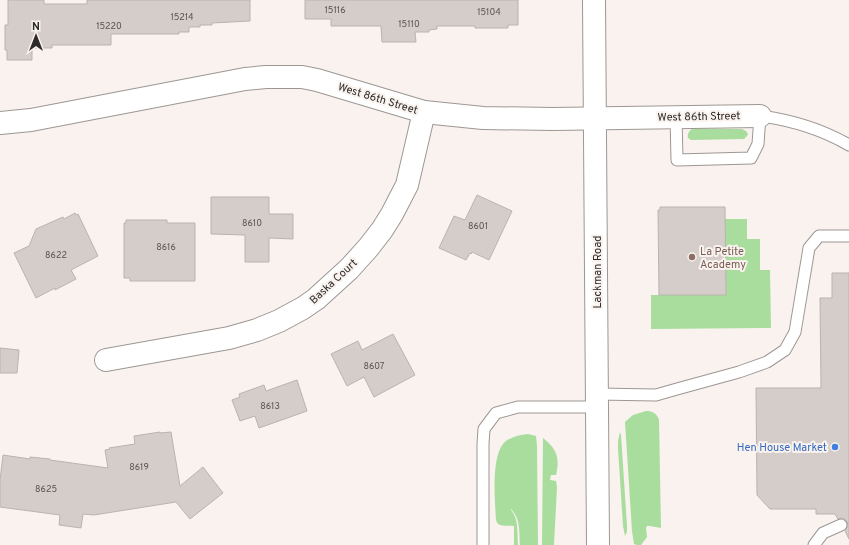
<svg xmlns="http://www.w3.org/2000/svg" width="849" height="545" viewBox="0 0 849 545" font-family="Overpass,sans-serif">
  <rect width="100%" height="100%" fill="#f9f2ee"/>
  <g fill="#a8dd9e">
    <path d="M692 129H742L746 131 748 134 747 136 744 139 691 140 688 138C687 134 689 131 692 129Z"/>
    <polygon points="725,219 747,219 747,239 760,239 760,270 770,270 771,328 651,329 651,295 726,295"/>
    <path d="M646 411C652 411 657 413 659 420L661 528 650 526H647L646 528 647 537 641 545H637L634 544 632 531 625 422 633 415Z"/>
    <polygon points="620,432 621,435 627,526 627,532 625,536 623,526 618,448 618,441"/>
    <path d="M528 434 536 436 537 446 538 545H520C519 533 521 519 511 509V510C519 519 517 533 518 545H514V526C507 525 498 528 496 520 495 502 491 459 503 444 509 437 519 435 528 434Z"/>
    <path d="M543 438C557 449 560 458 556 475H551L550 480 556 481 557 487 554 545H542Z"/>
  </g>
  <g fill="#d4cdca" stroke="#bab3b0">
    <polygon points="8,0 44,0 44,4 87,4 87,0 250,0 250,21 212,23 212,25 200,25 200,27 189,27 189,32 179,32 179,34 111,34 111,45 52,45 52,48 32,48 32,60 7,60 7,50 5,50 5,25 8,25"/>
    <polygon points="305,0 518,0 518,25 508,25 508,28 475,28 475,26 437,26 437,29 429,30 429,32 415,32 416,42 382,42 381,26 331,26 331,19 305,19"/>
    <polygon points="477,195 512,211 489,260 472,252 471,254 470,253 466,260 439,248 454,216 465,220"/>
    <polygon points="211,197 269,197 269,214 293,214 293,239 269,238 269,262 245,262 245,235 211,234"/>
    <polygon points="660,207 725,207 726,295 659,295 658,210 660,210"/>
    <polygon points="75,213 76,215 78,214 98,256 71,270 76,279 55,290 55,288 36,298 14,253 29,246 36,229 63,217 64,219"/>
    <polygon points="126,220 167,220 167,223 195,223 195,281 130,281 130,278 124,278 124,223 126,223"/>
    <polygon points="832,273 849,273 849,539 845,531 848,526 847,522 845,519 842,518 838,519 835,514 816,514 816,509 770,509 757,495 756,388 821,388 820,298 832,298"/>
    <polygon points="393,334 415,375 374,397 364,377 347,386 331,354 358,341 362,350"/>
    <polygon points="0,348 19,350 17,373 0,373"/>
    <polygon points="297,380 307,411 259,428 255,416 240,421 232,400 240,397 239,394 264,385 266,391"/>
    <polygon points="160,432 160,433 171,432 180,486 203,467 223,493 190,519 176,502 94,515 83,514 81,528 59,525 60,515 0,507 0,480 3,455 30,459 30,457 50,459 50,460 108,468 105,450 110,449 109,448 135,444 134,436"/>
  </g>
  <g fill="none" stroke-linecap="round" stroke-linejoin="round">
    <g stroke="#9d9793" stroke-width="13">
      <g id="lane">
        <path d="M676 117 677 160 751 158 758 144 760 116C791 120 821 129 849 145"/>
        <polyline points="597,394 656,395 677,389 739,372 767,362 785,350 795,332 809,248 819,236 849,236"/>
        <polyline points="483,545 483,444 484,429 496,413 518,407 597,407"/>
        <polyline points="814,545 823,533 841,525"/>
      </g>
    </g>
    <g stroke="#9d9793" stroke-width="24">
      <g id="street">
        <polyline points="0,123 31,120 245,79 266,77 302,77 317,80 424,112 483,118 553,119 760,116"/>
        <polyline points="106,360 229,338 257,330 279,321 303,308 316,299 349,269 368,248 382,230 392,214 407,185 424,112"/>
      </g>
    </g>
    <g stroke="#9d9793" stroke-width="24">
      <polyline id="secondary" points="594,0 598,545"/>
    </g>
    <use href="#lane" stroke="#fff" stroke-width="11"/>
    <use href="#street" stroke="#fff" stroke-width="22"/>
    <use href="#secondary" stroke="#fff" stroke-width="22"/>
  </g>
  <circle fill="#8d6e63" stroke="#f9f2ee" stroke-width="1.5" cx="692" cy="257" r="4"/>
  <circle fill="#3f7fe0" stroke="#f9f2ee" stroke-width="1.5" cx="835" cy="447" r="4"/>
  <g text-anchor="middle" stroke-width="4" stroke-linejoin="round" paint-order="stroke">
    <g font-size="9" fill="#575451">
      <text x="335" y="13">15116</text>
      <text x="489" y="15">15104</text>
      <text x="182" y="20">15214</text>
      <text x="409" y="27">15110</text>
      <text x="109" y="29">15220</text>
      <text x="252" y="226">8610</text>
      <text x="478" y="229">8601</text>
      <text x="166" y="250">8616</text>
      <text x="56" y="258">8622</text>
      <text x="374" y="369">8607</text>
      <text x="270" y="409">8613</text>
      <text x="139" y="470">8619</text>
      <text x="46" y="492">8625</text>
    </g>
    <g font-size="11" fill="#2d2b29" stroke="#f9f2ee">
      <text transform="translate(378 98) rotate(17)" y="4">West 86th Street</text>
      <text transform="translate(699 116) rotate(-1)" y="4">West 86th Street</text>
      <text transform="translate(597 272) rotate(-90)" y="4">Lackman Road</text>
      <text transform="translate(333 281) rotate(-43)" y="4">Baska Court</text>
    </g>
    <g font-size="11" fill="#785e54" stroke="#f9f2ee" text-anchor="start">
      <text x="700" y="255">La Petite<tspan x="700" dy="13">Academy</tspan></text>
    </g>
    <g font-size="11" fill="#366cbe" stroke="#f9f2ee" text-anchor="end">
      <text x="827" y="451">Hen House Market</text>
    </g>
  </g>
  <g transform="translate(36 36)" stroke="#f9f2ee" stroke-width="3" paint-order="stroke">
  <path d="M0-3L7 15L0 10L-7 15Z" fill="#2d2b29"/>
  <text y="-6" font-size="11" font-weight="bold" text-anchor="middle" fill="#2d2b29">N</text>
  </g>
</svg>
